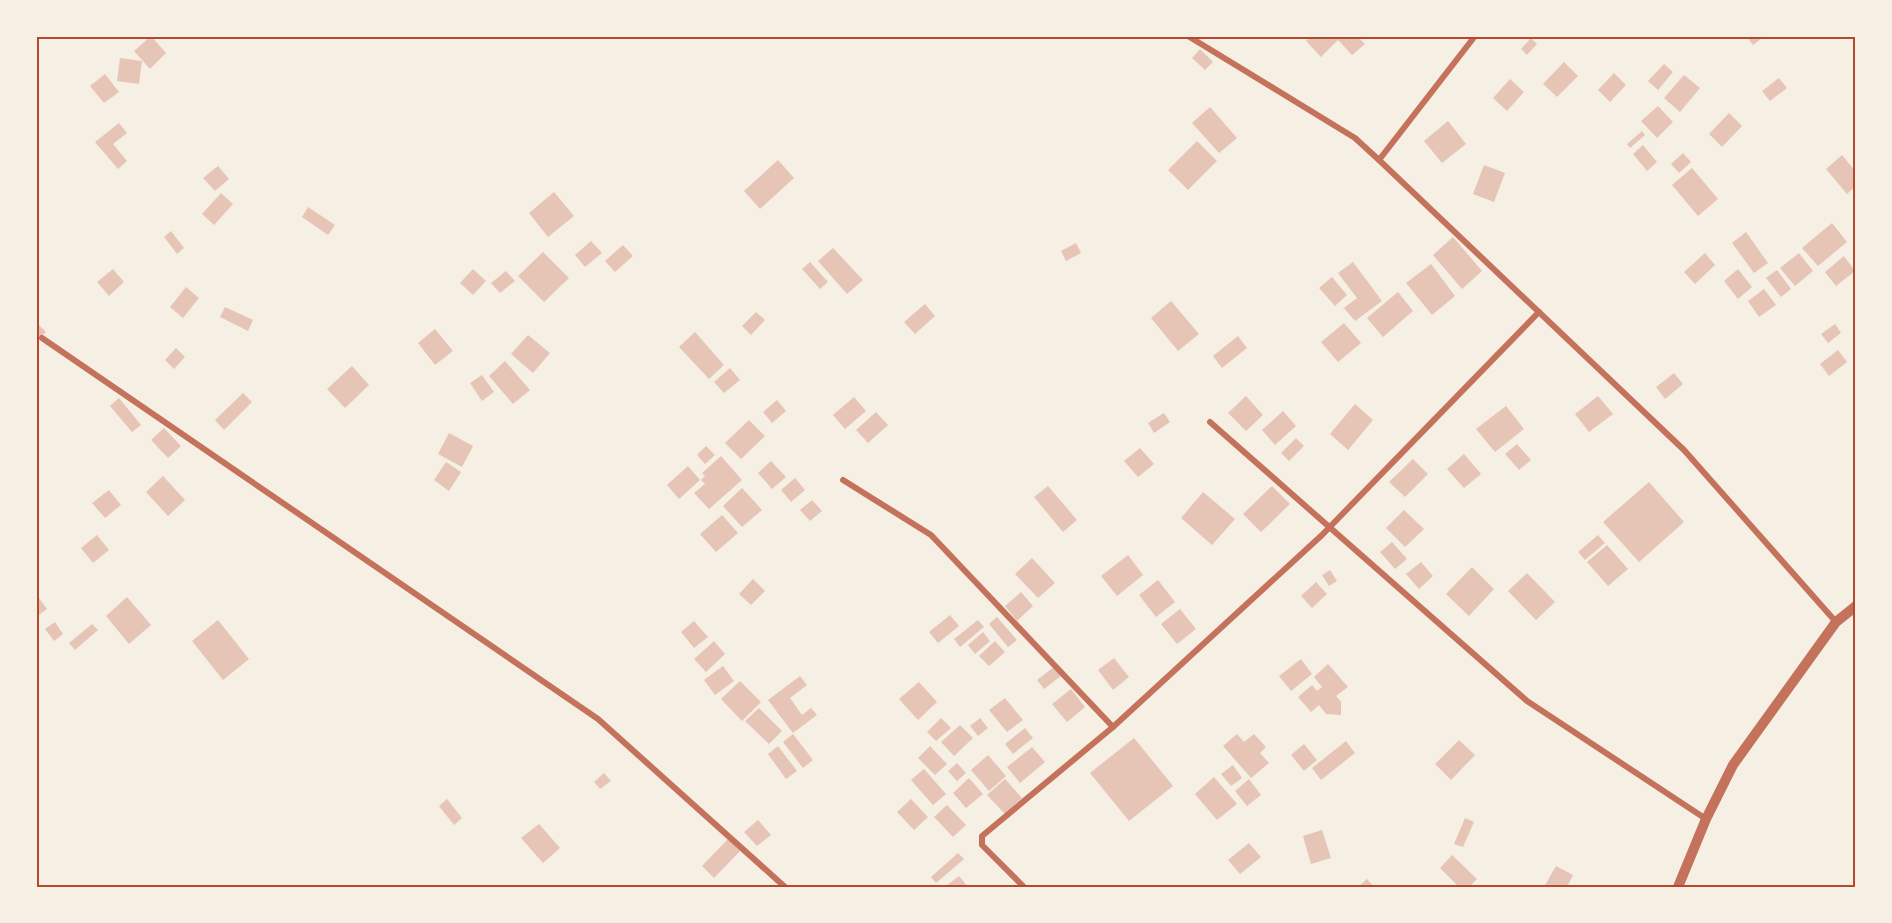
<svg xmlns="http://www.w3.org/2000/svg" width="1892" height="923" viewBox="0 0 1892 923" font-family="Commissioner,sans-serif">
  <rect width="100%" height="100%" fill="#f6efe4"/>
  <g fill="#e6c5b7">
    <polygon points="151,36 166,53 150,69 134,51"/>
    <polygon points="1311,36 1357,36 1365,44 1352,55 1338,40 1321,57 1306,41"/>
    <polygon points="1746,36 1765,36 1753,45"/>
    <polygon points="1531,38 1537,44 1527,55 1521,49"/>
    <polygon points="1200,49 1213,62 1205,70 1192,58"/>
    <polygon points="120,58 142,61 139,84 117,81"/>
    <polygon points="1564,62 1578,76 1557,97 1543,84"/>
    <polygon points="1664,64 1673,72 1658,90 1648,81"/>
    <polygon points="1614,73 1626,85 1610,102 1598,90"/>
    <polygon points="105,74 119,92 104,103 90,86"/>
    <polygon points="1684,75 1700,88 1680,112 1664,98"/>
    <polygon points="1779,78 1787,88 1770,101 1762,91"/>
    <polygon points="1510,79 1524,92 1507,111 1493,98"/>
    <polygon points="1658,106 1673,122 1657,138 1641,121"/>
    <polygon points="1210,107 1237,138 1219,153 1192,123"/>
    <polygon points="1729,113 1742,126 1722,147 1709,134"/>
    <polygon points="1448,121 1466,144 1442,163 1424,141"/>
    <polygon points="119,123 127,133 113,144 127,161 118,169 95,142"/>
    <polygon points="1642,131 1645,135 1630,148 1627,144"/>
    <polygon points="1197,141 1217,161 1188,190 1168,170"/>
    <polygon points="1643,145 1657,162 1647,171 1633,154"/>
    <polygon points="1683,153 1691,162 1679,173 1671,164"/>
    <polygon points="1842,155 1856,172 1856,186 1847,194 1826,169"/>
    <polygon points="778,160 794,178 760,209 744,191"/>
    <polygon points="1484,165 1505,173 1494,202 1473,194"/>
    <polygon points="218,166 229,179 215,191 203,178"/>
    <polygon points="1692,168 1718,199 1698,216 1672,185"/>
    <polygon points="554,192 574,216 548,237 529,213"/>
    <polygon points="221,193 233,204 214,225 202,214"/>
    <polygon points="308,207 335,225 328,235 302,217"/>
    <polygon points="1832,223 1847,242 1818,266 1802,248"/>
    <polygon points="171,231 184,248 177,254 164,237"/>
    <polygon points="1746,232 1768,263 1754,273 1732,243"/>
    <polygon points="1453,237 1482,271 1462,289 1433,255"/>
    <polygon points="591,241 602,253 585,267 575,255"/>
    <polygon points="1076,243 1081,253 1066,261 1061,251"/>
    <polygon points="623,245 633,256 615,272 605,261"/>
    <polygon points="833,248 863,280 847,294 818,261"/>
    <polygon points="543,252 569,278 544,302 518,276"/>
    <polygon points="1705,253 1715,265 1695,284 1684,272"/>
    <polygon points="1799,253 1813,271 1795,286 1780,268"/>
    <polygon points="1844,256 1855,271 1836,286 1825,272"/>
    <polygon points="810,262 828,282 820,289 802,269"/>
    <polygon points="1353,262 1382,301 1355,321 1344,308 1357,298 1338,273"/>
    <polygon points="1431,264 1455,296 1432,315 1406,283"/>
    <polygon points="113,269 124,282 109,296 97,282"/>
    <polygon points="473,269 486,281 473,295 460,283"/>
    <polygon points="1738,269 1752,287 1738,299 1724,281"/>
    <polygon points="1777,270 1791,289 1781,297 1766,278"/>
    <polygon points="506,271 515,281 500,293 491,283"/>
    <polygon points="1332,277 1347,295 1335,306 1319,288"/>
    <polygon points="186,287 199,298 183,318 170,307"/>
    <polygon points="1764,289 1776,305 1759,317 1748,301"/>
    <polygon points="1398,292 1413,311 1383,337 1367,318"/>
    <polygon points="1171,301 1199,334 1178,351 1151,318"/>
    <polygon points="925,304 935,316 915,334 904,322"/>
    <polygon points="225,307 253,320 248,331 220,317"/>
    <polygon points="756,312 765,320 751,335 742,326"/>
    <polygon points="36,322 46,332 36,341"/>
    <polygon points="1344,323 1361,343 1338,362 1321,342"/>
    <polygon points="1835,324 1841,333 1828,343 1821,334"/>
    <polygon points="435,329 453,351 435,365 418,343"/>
    <polygon points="695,332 724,365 709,379 679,347"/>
    <polygon points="528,335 550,353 533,373 511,354"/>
    <polygon points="1238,336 1247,348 1222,368 1213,356"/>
    <polygon points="176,348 185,357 174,369 165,360"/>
    <polygon points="1838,350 1847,362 1829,376 1820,364"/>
    <polygon points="505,361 530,390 513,404 489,376"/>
    <polygon points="352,366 369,385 345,408 327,389"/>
    <polygon points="730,368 740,380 724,393 714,382"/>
    <polygon points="1674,373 1683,384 1665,399 1656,387"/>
    <polygon points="482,375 494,392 482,401 470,383"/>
    <polygon points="243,393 252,402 224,430 215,420"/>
    <polygon points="1246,396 1263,415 1246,431 1228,413"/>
    <polygon points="1598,396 1613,414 1589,432 1575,414"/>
    <polygon points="854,397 866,411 845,429 833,415"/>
    <polygon points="119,398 141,425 132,432 110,406"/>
    <polygon points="777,400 786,411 772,423 763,412"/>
    <polygon points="1355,404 1373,420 1348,450 1330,434"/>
    <polygon points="1506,406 1524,429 1495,452 1476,429"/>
    <polygon points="1283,411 1296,426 1275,445 1262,430"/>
    <polygon points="876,412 888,425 868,443 856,430"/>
    <polygon points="1164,413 1170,422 1154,433 1148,423"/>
    <polygon points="749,420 765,436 741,459 725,443"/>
    <polygon points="164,428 181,446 168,458 151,440"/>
    <polygon points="449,433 473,446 462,467 438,454"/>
    <polygon points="1296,438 1304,446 1289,461 1281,453"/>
    <polygon points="1517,444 1531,460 1519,470 1505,454"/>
    <polygon points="706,446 715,455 705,464 697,455"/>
    <polygon points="1140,448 1154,464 1138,477 1124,461"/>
    <polygon points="1464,454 1481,474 1464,488 1447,469"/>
    <polygon points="721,456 742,480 709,509 694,493 705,484 701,480 705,476 702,473"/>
    <polygon points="1413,459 1428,474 1405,497 1389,482"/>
    <polygon points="771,461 786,477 772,489 758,473"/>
    <polygon points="446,462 461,472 449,491 434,480"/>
    <polygon points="688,466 700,480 679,499 667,485"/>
    <polygon points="163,476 185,500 168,516 146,492"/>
    <polygon points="795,478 805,490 791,502 781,490"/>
    <polygon points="1649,482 1684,522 1639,562 1603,522"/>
    <polygon points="1048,486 1077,520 1063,532 1034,497"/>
    <polygon points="1272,486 1290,504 1261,532 1243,514"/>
    <polygon points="742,488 762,510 742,527 723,506"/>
    <polygon points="109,490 121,505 105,518 92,503"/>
    <polygon points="1203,492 1235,519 1212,545 1181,518"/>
    <polygon points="812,500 822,511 810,521 800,510"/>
    <polygon points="1404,510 1424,529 1405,547 1386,528"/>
    <polygon points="722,515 738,533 716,552 700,534"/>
    <polygon points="97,535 109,550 93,563 81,548"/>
    <polygon points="1598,535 1605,543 1585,560 1578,552"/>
    <polygon points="1392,542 1407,559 1395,569 1380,552"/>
    <polygon points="1607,545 1628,569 1608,586 1587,562"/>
    <polygon points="1128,555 1143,575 1117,596 1101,576"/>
    <polygon points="1032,558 1055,583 1038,598 1015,574"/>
    <polygon points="1421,562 1433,576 1419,589 1406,574"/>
    <polygon points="1472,567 1494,589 1469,616 1446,594"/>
    <polygon points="1330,570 1337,581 1329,586 1322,575"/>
    <polygon points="1527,573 1555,602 1536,620 1508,591"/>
    <polygon points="753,579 765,591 751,605 739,594"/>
    <polygon points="1158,580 1175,602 1156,617 1139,595"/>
    <polygon points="1316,582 1327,594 1312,608 1301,596"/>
    <polygon points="1021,592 1033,606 1017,621 1005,606"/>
    <polygon points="36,594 47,609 36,617"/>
    <polygon points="127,597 151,625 129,644 106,616"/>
    <polygon points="1180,609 1196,629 1177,644 1161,624"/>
    <polygon points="950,615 959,626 938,643 929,632"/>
    <polygon points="997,617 1017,640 1008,647 989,624"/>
    <polygon points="218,620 249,659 223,680 192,641"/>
    <polygon points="978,620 984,627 960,647 954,639"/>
    <polygon points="694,621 708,637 694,648 681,632"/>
    <polygon points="55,622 63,634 54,641 45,629"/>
    <polygon points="92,624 98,630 75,650 69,643"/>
    <polygon points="983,632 990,641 975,654 968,645"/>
    <polygon points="714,641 725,654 706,672 694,659"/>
    <polygon points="995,641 1005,652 989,666 979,656"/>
    <polygon points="1114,658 1129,677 1113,690 1098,670"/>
    <polygon points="1301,659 1312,674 1291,691 1279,676"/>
    <polygon points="1328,664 1348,687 1336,696 1341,702 1341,715 1326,714 1319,705 1311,712 1298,697 1312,685 1317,691 1322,687 1314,677"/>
    <polygon points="723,666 734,681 715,695 704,680"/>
    <polygon points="1054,667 1061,676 1044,689 1037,680"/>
    <polygon points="800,676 807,685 790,698 802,715 811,708 817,715 793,733 768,700"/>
    <polygon points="740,681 761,702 742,721 721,699"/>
    <polygon points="919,682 937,702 918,720 899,699"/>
    <polygon points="1071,689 1085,707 1067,722 1052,704"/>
    <polygon points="1005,698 1023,720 1007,732 989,710"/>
    <polygon points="759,708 782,731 769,744 745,721"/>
    <polygon points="941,718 951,728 936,741 927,732"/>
    <polygon points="980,718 988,728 978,736 970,726"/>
    <polygon points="960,725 973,738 954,756 941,742"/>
    <polygon points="1025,728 1033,738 1013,754 1005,744"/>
    <polygon points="793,734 813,760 803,768 783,742"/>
    <polygon points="1237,734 1244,742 1254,734 1266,747 1260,753 1269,763 1251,778 1223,746"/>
    <polygon points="1134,738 1173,786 1129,821 1090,773"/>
    <polygon points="1459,740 1475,755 1451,780 1435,764"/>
    <polygon points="1346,741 1355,753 1321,780 1312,768"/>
    <polygon points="1304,744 1317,760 1304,771 1291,755"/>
    <polygon points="778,746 797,771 786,779 768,754"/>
    <polygon points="930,746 947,764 935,775 918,758"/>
    <polygon points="1032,747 1045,762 1020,783 1007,767"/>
    <polygon points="988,755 1006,776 989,791 971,770"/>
    <polygon points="957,763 966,773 957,781 948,771"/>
    <polygon points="1233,765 1242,778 1231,786 1221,774"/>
    <polygon points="924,769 946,794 933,805 911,780"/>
    <polygon points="604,773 611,781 600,789 594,782"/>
    <polygon points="1214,777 1237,804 1217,820 1195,794"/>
    <polygon points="969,778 983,794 966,808 953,793"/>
    <polygon points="1005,779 1022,798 1005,814 987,795"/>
    <polygon points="1249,779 1261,795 1247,806 1235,791"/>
    <polygon points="447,799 462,818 454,825 439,806"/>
    <polygon points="911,799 928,817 914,830 897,812"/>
    <polygon points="947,805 966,825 953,837 934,817"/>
    <polygon points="1465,818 1474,822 1463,847 1454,844"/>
    <polygon points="758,820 771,835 757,846 744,832"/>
    <polygon points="539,824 560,848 543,863 521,838"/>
    <polygon points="1322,830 1331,858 1311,864 1303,836"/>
    <polygon points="728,839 740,851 714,878 702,866"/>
    <polygon points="1249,843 1261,857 1240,874 1228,860"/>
    <polygon points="958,853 964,859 936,883 931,877"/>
    <polygon points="1452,855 1477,879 1469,887 1459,887 1440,868"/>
    <polygon points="1556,866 1573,875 1567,887 1544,887"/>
    <polygon points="959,876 968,887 945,887"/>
    <polygon points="1367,879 1374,887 1358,887"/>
  </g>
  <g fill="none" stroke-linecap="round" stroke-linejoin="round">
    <g stroke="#c5725c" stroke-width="6">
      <polyline points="1188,36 1355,138 1379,160 1684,450 1836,622"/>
      <polyline points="1379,160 1475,36"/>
      <polyline points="42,338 598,719 785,887"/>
      <polyline points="1210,422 1527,701 1706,819"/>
      <polyline points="843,480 931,535 1113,727"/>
      <polyline points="1024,887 982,845 982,836 1113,727 1322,535 1539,312"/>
    </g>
    <polyline stroke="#c5725c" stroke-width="10" points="1678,887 1706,819 1733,765 1836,622 1856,606"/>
  </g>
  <rect width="1892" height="923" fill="none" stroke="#f6efe4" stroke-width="75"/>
  <rect x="38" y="38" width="1816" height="848" fill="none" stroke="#b5482f" stroke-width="2"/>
</svg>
